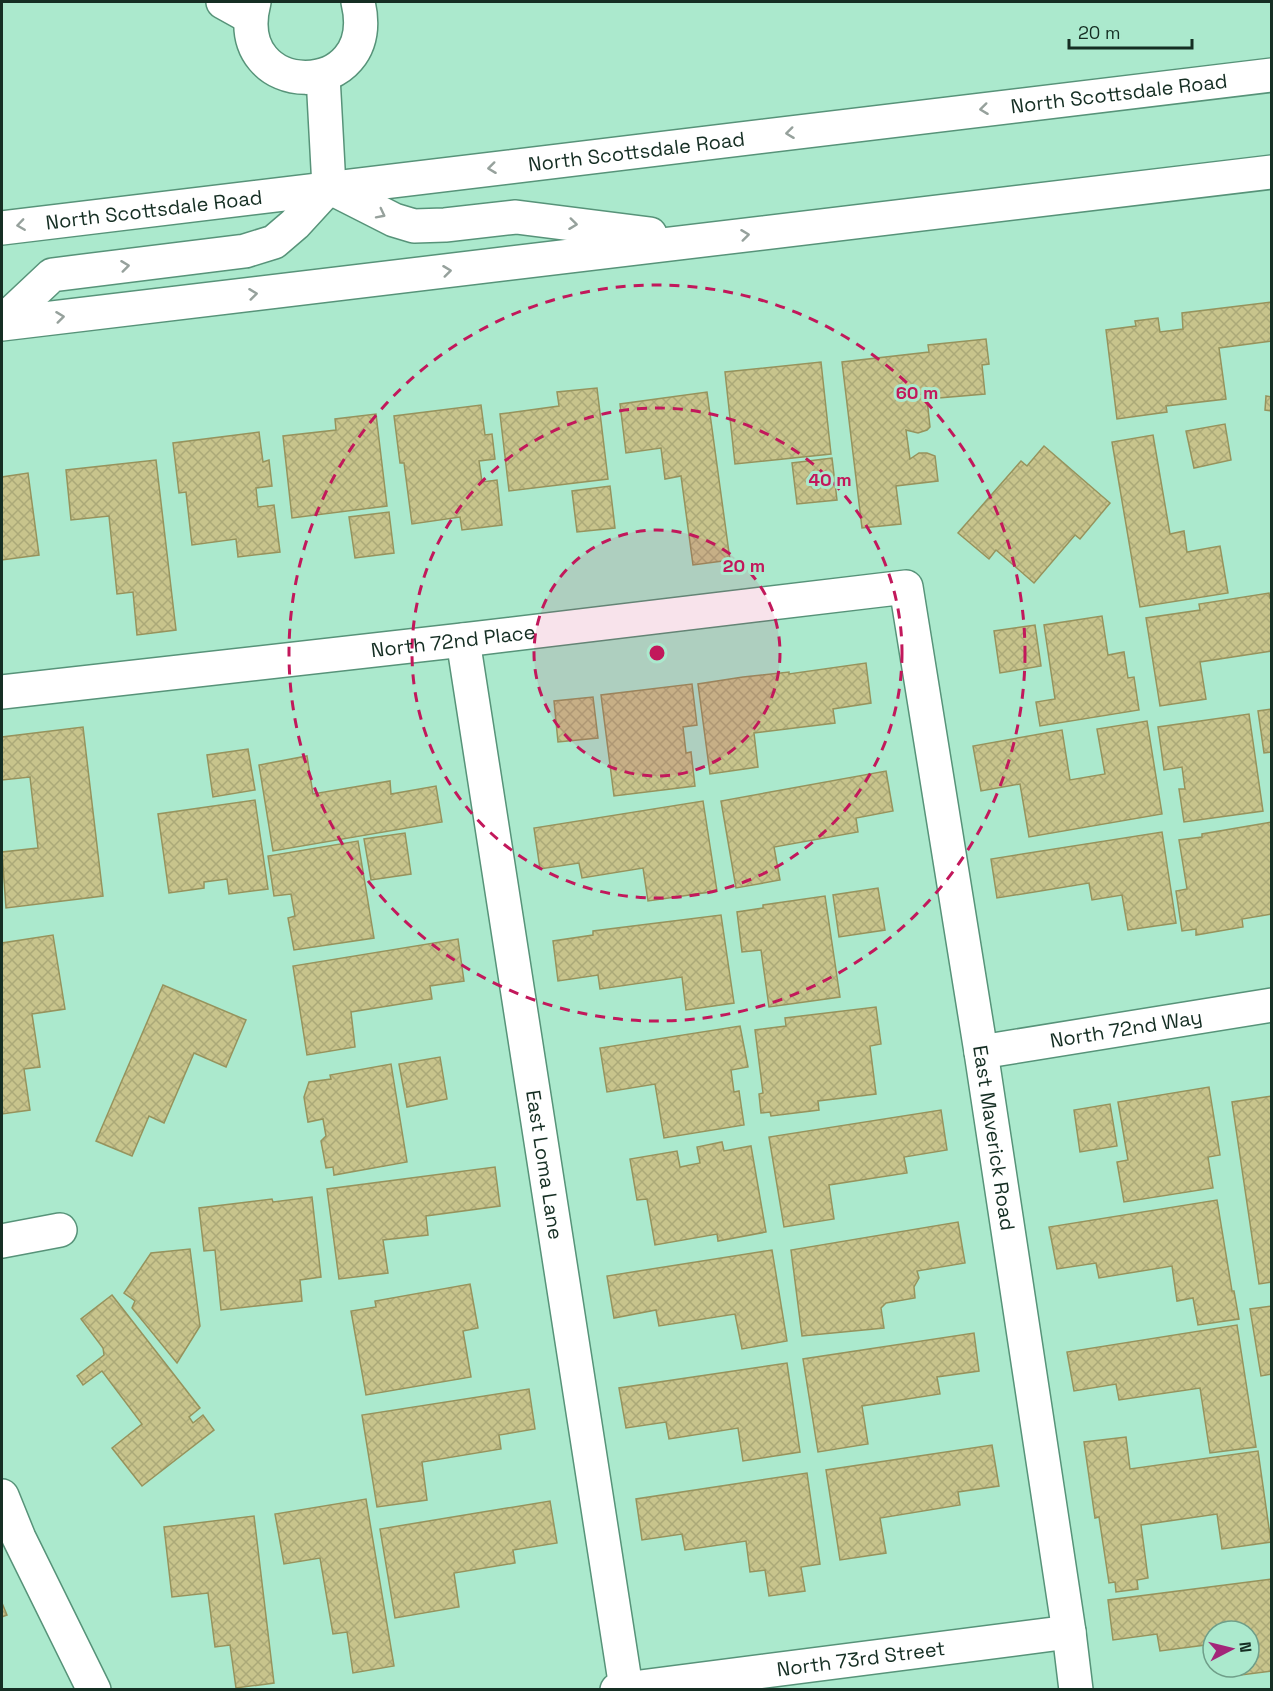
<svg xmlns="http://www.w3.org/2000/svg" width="1273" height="1691" viewBox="0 0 1273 1691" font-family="'Space Grotesk',sans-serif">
  <defs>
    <pattern id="building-cross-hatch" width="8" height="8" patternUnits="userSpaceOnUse" patternTransform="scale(1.5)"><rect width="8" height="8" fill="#c8c48c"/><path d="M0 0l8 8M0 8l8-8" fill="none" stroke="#aba978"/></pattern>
  </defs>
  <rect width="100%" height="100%" fill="#abe9cd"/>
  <g fill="url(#building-cross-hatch)" stroke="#96935d" stroke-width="1.5">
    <polygon points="1272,302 1272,341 1219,348 1226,399 1166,406 1167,412 1117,419 1106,330 1136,326 1135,321 1158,318 1160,332 1183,329 1182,313"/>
    <polygon points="986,339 989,364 982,365 985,394 927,399 930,427 927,430 918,433 906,430 910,459 919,453 927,453 935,456 938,481 896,486 901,524 862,528 842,362 929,352 928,345"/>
    <polygon points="821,362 831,454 735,464 725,372"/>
    <polygon points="597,388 608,479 509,491 500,414 559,406 557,392"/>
    <polygon points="707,392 730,560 693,565 681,476 665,479 661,448 626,453 620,404"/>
    <polygon points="1266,396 1272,397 1272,411 1265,410"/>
    <polygon points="481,405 485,435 492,434 495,459 479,461 482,482 497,480 502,525 462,530 460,517 412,524 404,463 400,463 394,416"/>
    <polygon points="376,414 387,506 292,518 283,436 336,430 335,419"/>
    <polygon points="1225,424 1231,460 1194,468 1186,431"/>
    <polygon points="259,432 263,462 269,460 272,486 256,488 258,507 274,505 280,552 238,557 236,539 192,545 186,492 179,493 173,443"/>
    <polygon points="1153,435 1170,534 1184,531 1187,552 1220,546 1228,593 1140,607 1112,442"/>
    <polygon points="1044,446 1110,503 1080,539 1075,535 1034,583 996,550 989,559 958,533 1021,461 1027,466"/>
    <polygon points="832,458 837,500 797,504 792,463"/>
    <polygon points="156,460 176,630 137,635 133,592 117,594 109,516 71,520 66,470"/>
    <polygon points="28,473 39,555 2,560 2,477"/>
    <polygon points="610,486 615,528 577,532 572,491"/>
    <polygon points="389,512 394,553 355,558 349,517"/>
    <polygon points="1269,593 1270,598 1272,597 1272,651 1200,662 1206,699 1160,706 1146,618 1200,610 1199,604"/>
    <polygon points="1102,616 1108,655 1124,652 1128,678 1134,677 1139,710 1040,726 1036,702 1055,699 1044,625"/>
    <polygon points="1035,625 1041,666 1000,673 994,631"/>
    <polygon points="866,663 871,703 833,709 835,723 754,733 758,767 710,774 698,684 743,677 789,672 789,674"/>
    <polygon points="692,684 697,725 683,727 686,753 691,752 695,786 614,796 601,695"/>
    <polygon points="593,697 598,738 558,742 554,701"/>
    <polygon points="1272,709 1272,752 1264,753 1258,711"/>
    <polygon points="1249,714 1263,811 1184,822 1179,789 1185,789 1182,767 1164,770 1158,727"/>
    <polygon points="1147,721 1162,814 1029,837 1020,784 981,791 973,746 1062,730 1070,780 1105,774 1097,729"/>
    <polygon points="83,727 103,896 6,908 2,852 38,848 30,777 2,780 2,737"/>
    <polygon points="248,749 255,790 213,797 207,755"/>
    <polygon points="307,756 313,794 390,781 391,794 436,786 442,822 273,851 259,765"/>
    <polygon points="886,771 893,811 856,818 858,832 774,847 780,880 736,888 721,801"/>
    <polygon points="255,800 268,889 229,894 227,879 204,882 204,888 169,893 158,814"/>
    <polygon points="703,801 717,891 648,901 643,868 582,878 579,863 540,869 534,828"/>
    <polygon points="1272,822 1272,914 1242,919 1243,927 1196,935 1196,929 1182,931 1176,891 1187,889 1179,840 1202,837 1202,834"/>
    <polygon points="1162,832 1176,923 1128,930 1122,895 1092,900 1089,883 997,898 991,859"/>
    <polygon points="405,833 411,874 371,880 364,839"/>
    <polygon points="358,841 374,938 294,950 288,918 295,916 291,894 274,896 268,856"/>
    <polygon points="878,888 885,930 839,937 833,895"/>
    <polygon points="825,896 840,997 769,1007 761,950 742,952 737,912 763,908 763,905"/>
    <polygon points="721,915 734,1003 686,1010 682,977 600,989 598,975 558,981 553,941 593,935 593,931"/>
    <polygon points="53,935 65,1009 32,1014 40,1067 24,1069 30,1110 2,1114 2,943"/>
    <polygon points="458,939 464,981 430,986 432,999 351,1012 355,1047 307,1055 293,966"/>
    <polygon points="163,985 246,1020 226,1067 194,1053 164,1123 149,1116 132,1156 96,1141"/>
    <polygon points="876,1007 881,1044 870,1046 876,1094 818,1101 819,1110 771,1116 770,1112 761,1113 759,1094 763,1093 755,1030 786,1026 785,1018"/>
    <polygon points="740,1026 748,1067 731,1070 734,1092 739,1091 744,1125 664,1138 655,1084 607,1092 600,1048"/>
    <polygon points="440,1057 447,1099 407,1107 399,1064"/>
    <polygon points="391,1064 407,1162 334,1175 333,1167 326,1168 321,1141 326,1136 323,1119 308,1122 304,1097 309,1082 331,1079 330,1075"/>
    <polygon points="1209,1087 1220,1155 1208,1157 1213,1188 1124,1202 1117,1162 1128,1160 1118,1102"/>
    <polygon points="1272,1096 1272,1282 1259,1284 1232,1102"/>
    <polygon points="1110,1104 1117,1146 1080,1152 1074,1110"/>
    <polygon points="941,1110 947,1150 904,1157 907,1173 829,1185 834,1219 784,1227 769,1137"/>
    <polygon points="722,1142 724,1151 751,1146 766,1232 718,1241 717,1234 655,1245 647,1199 637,1200 630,1159 677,1151 680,1167 700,1163 697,1147"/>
    <polygon points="495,1167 500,1206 426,1216 428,1235 383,1240 388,1273 339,1279 327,1189"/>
    <polygon points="312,1197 321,1277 300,1280 302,1301 221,1310 215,1250 204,1251 199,1208 272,1199 273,1202"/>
    <polygon points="1217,1200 1232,1291 1234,1291 1239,1319 1198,1325 1193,1298 1177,1301 1172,1266 1099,1278 1096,1263 1057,1269 1049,1227"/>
    <polygon points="958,1222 965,1263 917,1271 919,1278 914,1287 915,1298 886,1303 881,1308 884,1328 802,1336 791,1250"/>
    <polygon points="190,1249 200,1326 177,1363 132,1308 135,1301 124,1293 151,1253"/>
    <polygon points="772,1250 787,1341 742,1349 735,1314 659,1326 656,1310 614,1318 607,1276"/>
    <polygon points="470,1284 478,1328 463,1331 471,1377 366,1395 351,1311 376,1307 375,1301"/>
    <polygon points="112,1295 200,1408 189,1417 193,1423 203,1415 214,1430 142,1486 112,1448 142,1424 102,1371 83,1385 77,1376 104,1355 103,1348 81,1319"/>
    <polygon points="1272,1306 1272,1374 1261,1376 1250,1309"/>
    <polygon points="1237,1325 1256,1447 1210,1453 1200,1388 1119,1400 1116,1384 1074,1391 1067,1352"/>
    <polygon points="974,1333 979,1371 937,1377 940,1394 862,1406 868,1444 818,1452 803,1359"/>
    <polygon points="787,1363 800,1452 743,1461 738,1428 669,1439 666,1422 626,1428 619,1388"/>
    <polygon points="529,1389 535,1429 499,1435 501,1449 422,1462 427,1500 377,1507 362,1415"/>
    <polygon points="1126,1437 1130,1469 1258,1451 1271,1542 1222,1549 1217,1514 1141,1525 1148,1578 1137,1580 1138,1589 1116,1592 1115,1582 1109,1583 1099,1517 1095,1518 1084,1442"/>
    <polygon points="992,1445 999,1486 958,1492 960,1505 880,1518 886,1553 840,1560 826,1470"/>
    <polygon points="807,1473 820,1564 801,1567 805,1591 769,1596 765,1570 750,1572 746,1541 685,1550 682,1534 642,1540 636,1499"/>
    <polygon points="366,1499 394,1666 353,1673 347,1632 333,1634 320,1558 284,1564 275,1514"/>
    <polygon points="550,1501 557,1543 513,1550 515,1563 454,1573 459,1607 395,1618 380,1529"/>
    <polygon points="254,1516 274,1683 236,1688 230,1645 215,1647 208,1593 172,1597 164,1527"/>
    <polygon points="1272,1579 1272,1671 1241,1675 1240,1667 1249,1667 1249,1631 1213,1631 1213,1644 1160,1651 1157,1634 1113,1640 1108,1600"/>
    <polygon points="2,1603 7,1615 2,1617"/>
  </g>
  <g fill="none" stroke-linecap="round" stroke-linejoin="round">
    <g stroke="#579379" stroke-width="36">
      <g id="street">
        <polyline points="223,2 250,17"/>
        <path d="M254 2C228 102 382 103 358 2"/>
        <polyline points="323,76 329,187"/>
        <path id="s1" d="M463 640 626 1688"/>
        <path id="s2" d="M2 692 463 640 906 587 981 1052 1069 1632 1076 1690"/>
        <path id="s3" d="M981 1052 1272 1005"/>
        <polyline points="2,1241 60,1230"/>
        <polyline points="2,1496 19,1538 94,1690"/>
        <path id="s4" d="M617 1690 1069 1632"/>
      </g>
    </g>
    <g stroke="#579379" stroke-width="36">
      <g id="primary">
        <polyline points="329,187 394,220 414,226 445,225 516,217 650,234"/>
        <path id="s5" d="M2 228 1272 75"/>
        <polyline points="2,322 52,275 245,251 274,242 295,224 329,187"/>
        <polyline points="2,324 1272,172"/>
      </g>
    </g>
    <use href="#street" stroke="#fff" stroke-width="33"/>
    <use href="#primary" stroke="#fff" stroke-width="33"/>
  </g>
  <defs><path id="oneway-chevron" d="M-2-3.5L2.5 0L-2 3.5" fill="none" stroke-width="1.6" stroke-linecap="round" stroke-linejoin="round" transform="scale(1.5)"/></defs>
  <g stroke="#96a19c">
    <use href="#oneway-chevron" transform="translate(984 109) rotate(173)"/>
    <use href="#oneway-chevron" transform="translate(790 133) rotate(173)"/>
    <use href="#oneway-chevron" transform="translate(492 168) rotate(173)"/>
    <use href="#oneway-chevron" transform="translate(381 214) rotate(27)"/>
    <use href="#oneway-chevron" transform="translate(573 224) rotate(7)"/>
    <use href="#oneway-chevron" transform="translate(21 225) rotate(172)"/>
    <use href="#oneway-chevron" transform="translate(745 235) rotate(-7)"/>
    <use href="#oneway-chevron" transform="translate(125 266) rotate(-7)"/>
    <use href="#oneway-chevron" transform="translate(447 271) rotate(-7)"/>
    <use href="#oneway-chevron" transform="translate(253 294) rotate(-7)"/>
    <use href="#oneway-chevron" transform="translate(60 317) rotate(-7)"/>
  </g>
  <circle cx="657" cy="653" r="123" fill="#c2185b" fill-opacity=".12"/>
  <g fill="none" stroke="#c2185b" stroke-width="3" stroke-dasharray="10 8">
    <circle cx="657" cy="653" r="123"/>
    <circle cx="657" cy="653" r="245"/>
    <circle cx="657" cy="653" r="368"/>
  </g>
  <g text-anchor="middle" stroke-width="6" stroke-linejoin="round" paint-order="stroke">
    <g font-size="20" fill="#152e23" stroke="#abe9cd">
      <text dy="7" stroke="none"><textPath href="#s5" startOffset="1125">North Scottsdale Road</textPath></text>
      <text dy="7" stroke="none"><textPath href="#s5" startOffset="639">North Scottsdale Road</textPath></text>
      <text dy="7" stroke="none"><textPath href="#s5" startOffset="153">North Scottsdale Road</textPath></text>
      <text dy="7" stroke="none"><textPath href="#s2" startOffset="454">North 72nd Place</textPath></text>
      <text dy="7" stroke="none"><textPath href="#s3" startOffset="147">North 72nd Way</textPath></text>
      <text dy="7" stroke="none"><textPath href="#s2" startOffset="1468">East Maverick Road</textPath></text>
      <text dy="7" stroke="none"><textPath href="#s1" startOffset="531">East Loma Lane</textPath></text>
      <text dy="7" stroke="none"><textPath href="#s4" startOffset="246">North 73rd Street</textPath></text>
    </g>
  </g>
  <circle cx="657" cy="653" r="9" fill="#c2185b" stroke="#abe9cd" stroke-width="3"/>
  <g font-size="18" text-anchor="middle" font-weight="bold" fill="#c2185b" stroke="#abe9cd" stroke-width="6" stroke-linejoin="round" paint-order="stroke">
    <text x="917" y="399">60 m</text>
    <text x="830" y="486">40 m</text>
    <text x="744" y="572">20 m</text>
  </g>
  <rect width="1273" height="1691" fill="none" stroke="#152e23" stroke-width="6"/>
  <g transform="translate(1231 1649) rotate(83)"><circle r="28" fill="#abe9cd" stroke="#6f9e89" stroke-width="1.5"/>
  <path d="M0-4.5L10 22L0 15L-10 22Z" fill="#a32679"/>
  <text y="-9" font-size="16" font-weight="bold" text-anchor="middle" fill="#152e23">N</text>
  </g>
  <path d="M1069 39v9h123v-9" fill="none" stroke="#152e23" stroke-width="3"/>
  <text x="1078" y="39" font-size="18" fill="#152e23" stroke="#abe9cd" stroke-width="4.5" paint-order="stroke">20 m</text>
</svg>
